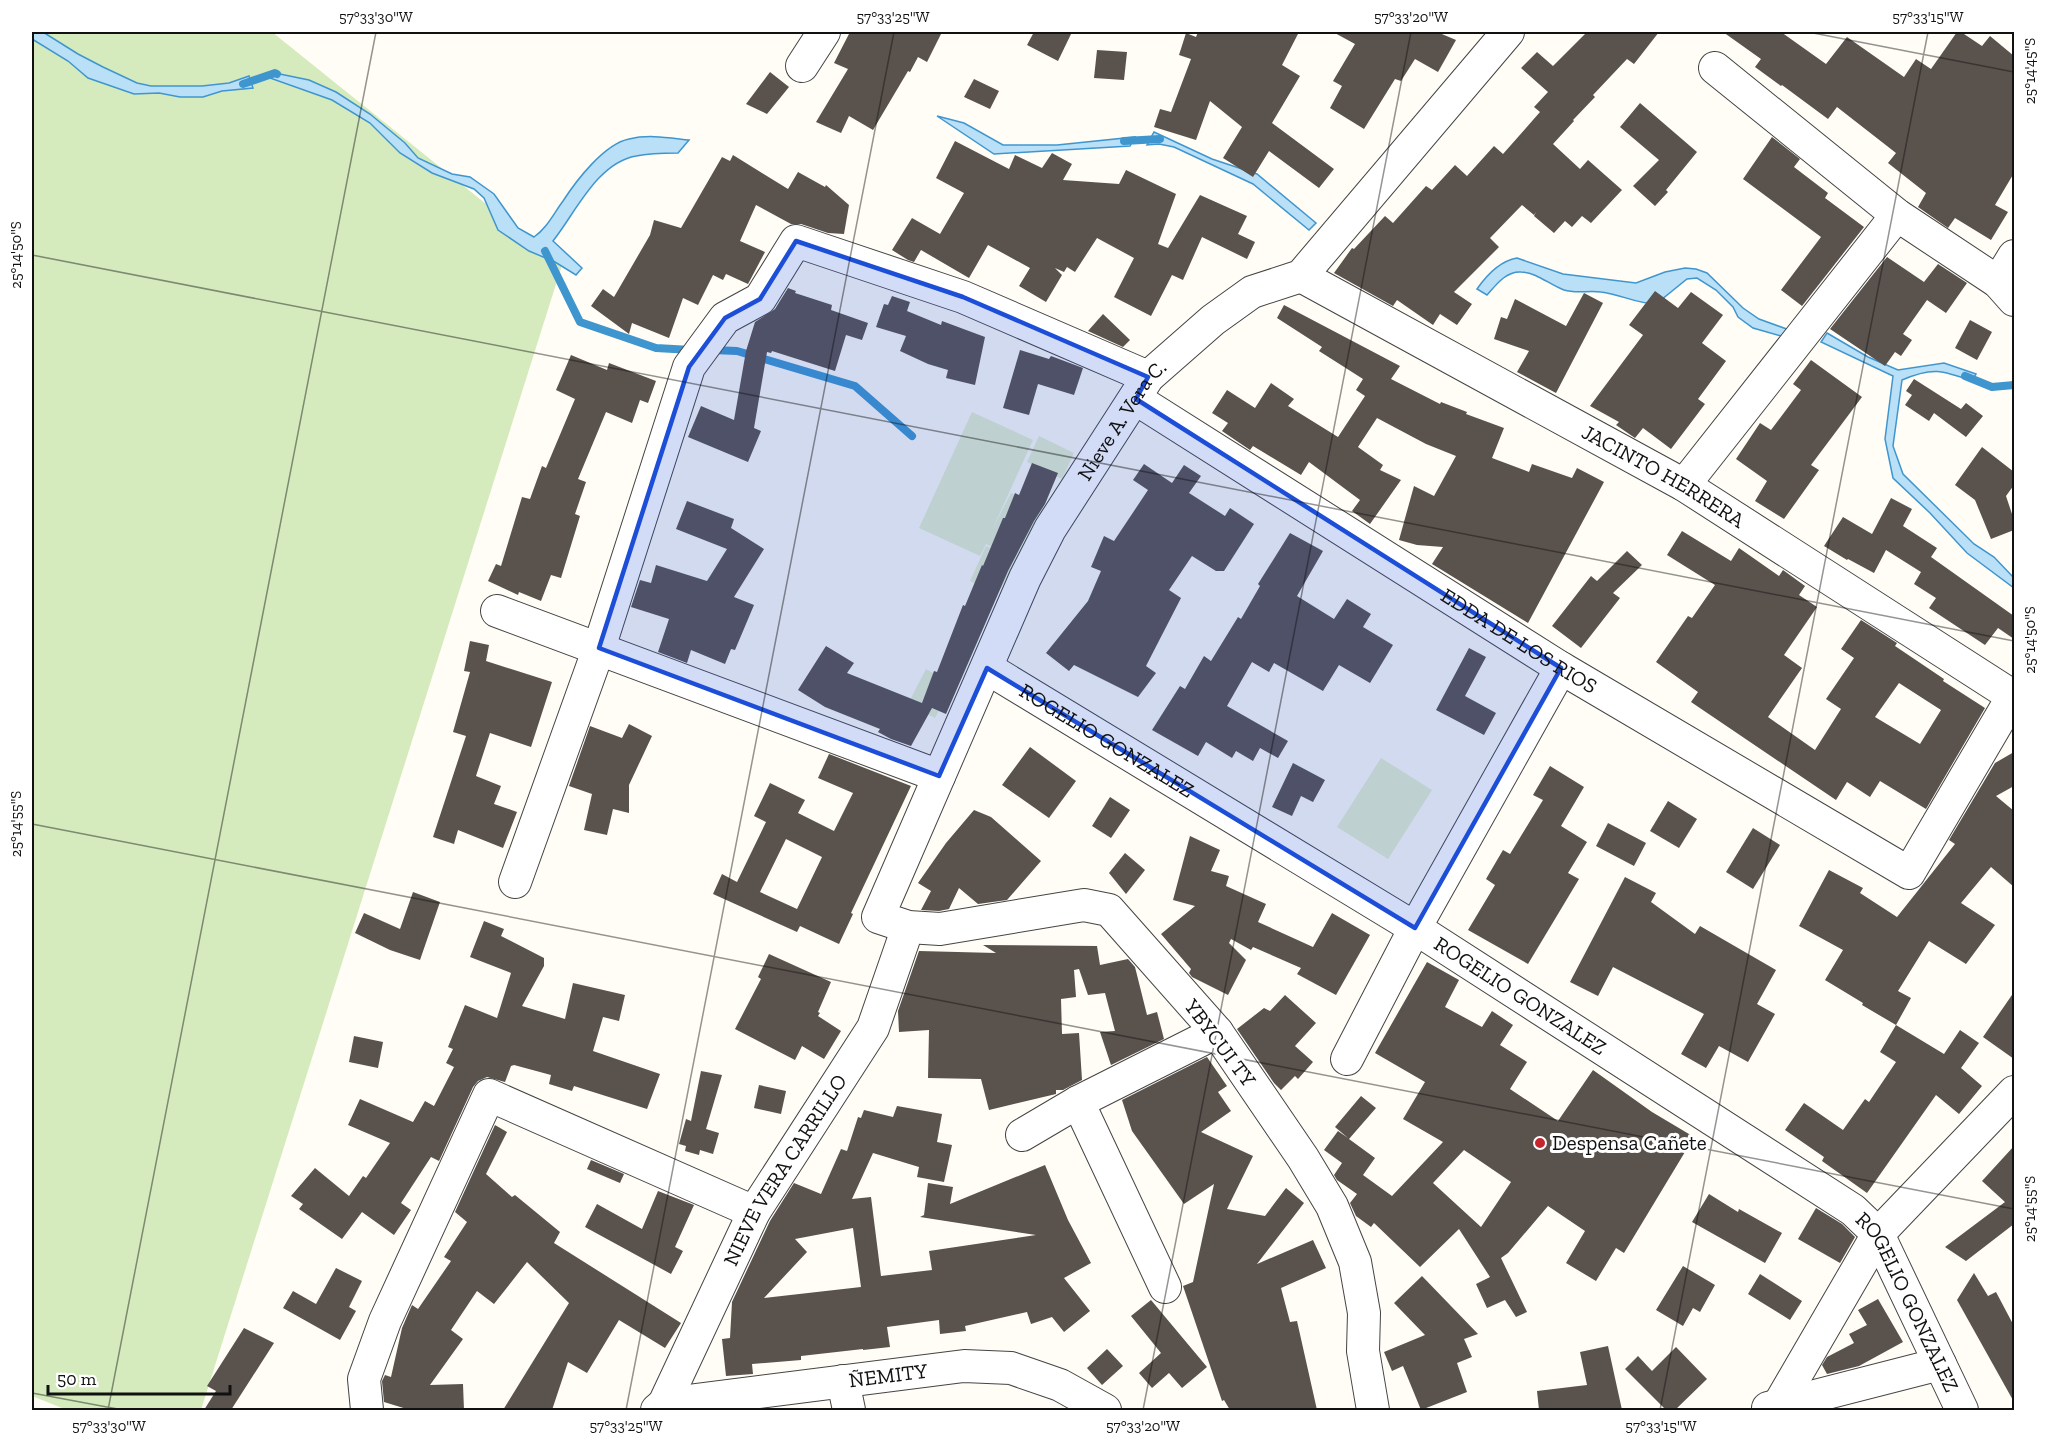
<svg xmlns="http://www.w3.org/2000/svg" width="2046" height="1442" viewBox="0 0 2046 1442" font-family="'Zilla Slab',serif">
  <rect width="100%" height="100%" fill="#fffdf5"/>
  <polygon fill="#d5ebbd" points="32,32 272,32 562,265 201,1410 67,1410 32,1396"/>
  <g fill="#e6f2cf">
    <polygon points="972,412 1033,440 992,530 1011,493 1046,509 997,595 970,581 986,546 1016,559 986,544 980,556 919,528"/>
    <polygon points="1039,436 1074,453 1062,479 1027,462"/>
    <polygon points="926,669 953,684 935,718 908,704"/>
    <polygon points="1381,758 1432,790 1388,859 1337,827"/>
  </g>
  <g fill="#b9e0f7" stroke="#3f96cf" stroke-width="1.5">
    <polygon points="32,32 43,32 78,54 103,67 137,83 151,86 202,86 229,83 249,76 253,88 222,91 203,97 180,97 159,93 134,94 88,78 68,61 32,39"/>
    <path d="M270 72 309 80 336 92 370 114 405 143 418 158 452 174 470 177 494 194 518 228 534 237C547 228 554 213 563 201 576 181 604 144 629 139 649 134 670 138 689 140L678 153C664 153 650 153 636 156 597 163 576 212 553 241L582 268 576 275 555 262 529 251 498 230 484 198 474 189 432 173 400 153 370 123 332 100 270 78Z"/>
    <polygon points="937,116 964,123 1003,145 1057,145 1135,137 1130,146 994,154"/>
    <polygon points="1154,132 1212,159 1257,174 1316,223 1309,230 1253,184 1174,147 1159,144 1147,145"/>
    <path d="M1517 258 1563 274 1636 283 1665 272 1685 268 1696 269 1707 273 1743 308 1759 319 1792 331 1788 338 1753 328 1738 317 1733 307 1716 290 1697 278 1687 279 1656 304C1637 304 1620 294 1601 292 1588 290 1577 294 1564 290 1550 285 1536 272 1521 272 1506 271 1496 285 1487 295L1477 289C1486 276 1500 261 1517 258Z"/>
    <path d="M1827 333 1868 357 1898 370 1944 363 1976 374 1972 381C1942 370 1932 367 1902 380L1893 446 1903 474 1974 544 1994 557 2014 578V588L1967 553 1930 513 1893 478 1885 439 1893 376 1821 342Z"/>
  </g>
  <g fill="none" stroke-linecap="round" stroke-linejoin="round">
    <g stroke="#3f96cf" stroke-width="8">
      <polyline points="243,84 275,73 277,74"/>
      <polyline points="1124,141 1160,139"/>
      <polyline points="545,251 580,322 656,348 691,350"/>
      <polyline points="712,350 737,351 855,386 912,436"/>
      <polyline points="1965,376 1992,387 2014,385"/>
    </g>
  </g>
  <g fill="#5a524d" fill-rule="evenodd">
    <polygon points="850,32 942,32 927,62 918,57 910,72 908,71 873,130 849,116 841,133 816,122 848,69 834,63"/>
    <polygon points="1034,32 1072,32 1058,61 1027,45"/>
    <polygon points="1198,32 1299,32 1282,65 1300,76 1272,123 1334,169 1319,188 1269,151 1253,177 1223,158 1242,127 1210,101 1196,140 1154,127 1160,109 1171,112 1191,59 1179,55 1186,33 1196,37"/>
    <polygon points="1333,32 1437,32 1456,40 1438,72 1415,59 1401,81 1395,79 1364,129 1330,108 1342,86 1333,81 1355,44"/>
    <polygon points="1587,32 1659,32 1634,64 1627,59 1593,95 1595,97 1573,120 1574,121 1553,144 1580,169 1588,160 1622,190 1591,223 1582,216 1572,227 1565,221 1554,233 1534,216 1536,212 1534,215 1522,205 1490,238 1499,247 1454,292 1472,304 1457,325 1440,314 1433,325 1397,300 1393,306 1334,273 1352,248 1354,249 1385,216 1393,223 1426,186 1432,190 1455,165 1467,176 1494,146 1503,154 1540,112 1534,107 1548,92 1521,68 1537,52 1553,66"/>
    <polygon points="1723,32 1781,32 1826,64 1847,37 1904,77 1916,59 1931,69 1957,32 1961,32 1982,46 1990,36 2014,56 2014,173 1995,205 2008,212 1991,240 1955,218 1948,228 1918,207 1926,193 1888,163 1896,153 1837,107 1828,119 1782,85 1781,86 1755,67 1761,59"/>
    <polygon points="1097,50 1127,52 1124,80 1094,78"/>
    <polygon points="770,72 789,87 767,114 746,104"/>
    <polygon points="974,79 999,91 990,109 964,97"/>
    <polygon points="1640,103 1697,152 1666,190 1668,192 1655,206 1633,186 1659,160 1620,127"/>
    <polygon points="1772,137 1800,159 1794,167 1828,193 1825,198 1864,227 1802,306 1781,290 1821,237 1743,179"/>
    <polygon points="955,141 1009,169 1015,155 1042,168 1052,153 1072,164 1063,180 1119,184 1126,170 1176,194 1158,244 1168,248 1200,195 1247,216 1238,234 1255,242 1247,259 1202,237 1183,280 1172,275 1151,316 1114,297 1134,258 1097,238 1075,272 1067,267 1064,272 1055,268 1062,275 1046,302 1019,286 1030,268 988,245 969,278 921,250 914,262 908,260 892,250 912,218 940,234 964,193 936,178"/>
    <polygon points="733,155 788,189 798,172 825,187 826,185 849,205 844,234 828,233 801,224 791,224 756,205 740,241 765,252 748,284 726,274 723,280 713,275 698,305 683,298 669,338 632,323 629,334 591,306 603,289 614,297 650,235 654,220 681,228 722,157 730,161"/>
    <polygon points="1887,257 1924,282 1938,264 1967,283 1946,313 1927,300 1903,334 1912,340 1901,356 1895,352 1885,366 1830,329"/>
    <polygon points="788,288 796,291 795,293 832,305 831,310 868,323 862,340 846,335 835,371 772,351 771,353 767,352 754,428 761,431 748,462 688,437 701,406 734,420 746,351 755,322 775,309"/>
    <polygon points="1655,291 1678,308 1691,292 1723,315 1702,343 1726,361 1698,399 1705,404 1671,449 1643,428 1635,438 1616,425 1619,422 1590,406 1643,335 1629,325"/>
    <polygon points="1584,293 1603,303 1556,393 1517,372 1529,351 1494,339 1501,317 1507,319 1515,299 1566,326"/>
    <polygon points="892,296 910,302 907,311 941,325 942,321 985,337 975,385 946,378 948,370 928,364 900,351 906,336 876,327 884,304 888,305"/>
    <polygon points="1284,305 1400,366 1391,379 1440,404 1441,402 1467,412 1466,414 1504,428 1492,458 1529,472 1532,464 1572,478 1577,468 1604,482 1528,623 1432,564 1443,547 1417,545 1399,540 1414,486 1434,496 1456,456 1426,444 1377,418 1358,447 1383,465 1380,470 1401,480 1370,524 1352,511 1360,500 1309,462 1301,475 1253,446 1250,450 1222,431 1228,423 1212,413 1227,390 1255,408 1271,383 1294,399 1288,406 1338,437 1365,396 1356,390 1363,379 1319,351 1322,347 1277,318"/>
    <polygon points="1103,314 1130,340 1123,347 1088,331"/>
    <polygon points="1970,320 1992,332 1977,360 1955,348"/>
    <polygon points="1020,350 1049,359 1051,356 1083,368 1074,395 1038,384 1029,415 1003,408"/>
    <polygon points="571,355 607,370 609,363 656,381 648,403 640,400 632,423 606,412 578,479 586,482 575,514 580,516 561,578 551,575 541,601 519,592 518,595 488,581 496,564 501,566 522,497 530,499 542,466 546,468 575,399 556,390"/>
    <polygon points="1811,360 1862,397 1811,465 1819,470 1784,519 1755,501 1767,481 1736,459 1760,423 1771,430 1801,390 1793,384"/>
    <polygon points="1914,379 1961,409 1966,403 1983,416 1966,437 1934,413 1929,421 1905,405 1912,395 1906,391"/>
    <polygon points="1982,447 2014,472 2014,485 2006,496 2014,520 2014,530 1991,539 1975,500 1955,485"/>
    <polygon points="1032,463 1058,473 1045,504 1034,521 1008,571 946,714 932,708 911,746 891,739 878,732 880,729 825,707 798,690 826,646 854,663 847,673 922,703 934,671 937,672 963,605 965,606 982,565 983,566 1003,518 1005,518 1015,493 1019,495"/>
    <polygon points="1144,464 1172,483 1184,465 1201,476 1189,493 1225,516 1230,508 1254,524 1224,571 1216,571 1192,556 1169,590 1181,598 1146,666 1156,673 1138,697 1074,665 1069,671 1046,653 1088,601 1101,571 1091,567 1104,536 1114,541 1148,490 1133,480"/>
    <polygon points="1891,498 1912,509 1903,526 1937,548 1931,557 2014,616 2014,639 1998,628 1985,645 1929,608 1936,598 1914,584 1921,572 1886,550 1874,573 1848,559 1847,560 1824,546 1843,517 1872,534"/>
    <polygon points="687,501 734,519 731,528 764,549 734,597 754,605 735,650 731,649 725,664 691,650 687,663 658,652 669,619 631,607 640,580 651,583 656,565 707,581 727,549 676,529"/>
    <path d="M1682 531 1731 561 1739 548 1779 576 1783 570 1805 586 1799 595 1817 607 1784 655 1802 668 1768 717 1815 750 1841 709 1826 699 1854 658 1841 649 1861 620 1897 643 1895 646 1944 679 1943 681 1985 708 1926 809 1880 781 1870 797 1847 782 1836 800 1691 702 1698 692 1656 662 1688 616 1692 618 1715 585 1667 555ZM1899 683 1941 710 1920 744 1875 717Z"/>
    <polygon points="1290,533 1323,551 1297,596 1334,619 1347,599 1371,614 1363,627 1393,645 1370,683 1339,665 1323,691 1274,663 1269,672 1252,662 1227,706 1288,741 1278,758 1260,748 1253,761 1236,751 1232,758 1206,742 1198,756 1152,730 1180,686 1185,689 1204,656 1211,661 1238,617 1241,619 1260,586 1258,584"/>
    <polygon points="1627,551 1642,565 1613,593 1620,598 1581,648 1552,626 1591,576 1597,581"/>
    <polygon points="470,641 489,645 486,661 552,682 531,747 490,733 476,776 501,786 494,804 517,812 503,848 458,830 454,844 433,837 466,736 453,732 470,672 464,671"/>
    <polygon points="1469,648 1486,657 1465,696 1496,713 1484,735 1436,710"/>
    <polygon points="629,724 652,736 629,785 629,813 613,809 607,835 584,830 592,794 569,786 590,726 622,738"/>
    <polygon points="1030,747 1076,781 1049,818 1002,785"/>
    <polygon points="2014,752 2014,786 1996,796 2014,811 2014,887 1991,867 1961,903 1995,925 1966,964 1929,941 1898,991 1911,998 1896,1025 1862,1005 1863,1003 1825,980 1843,950 1799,926 1829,870 1863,888 1860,893 1897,917 1955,844 1949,840 1995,763"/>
    <path d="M829 754 911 786 851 913 853 914 839 944 800 926 797 932 713 894 722 874 737 882 766 822 754 816 770 783 805 800 798 813 834 831 853 793 818 778ZM786 839 822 857 797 909 760 892Z"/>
    <polygon points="1293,763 1325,780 1313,802 1301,796 1292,816 1272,807"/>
    <polygon points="1550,766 1584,787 1561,826 1587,842 1568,873 1579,879 1528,964 1468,930 1495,885 1486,879 1503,850 1510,854 1543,800 1533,795"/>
    <polygon points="1110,797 1130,810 1111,838 1092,826"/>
    <polygon points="1668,801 1697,819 1679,848 1650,831"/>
    <polygon points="974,810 991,817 1041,861 1007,900 978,904 959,888 949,909 939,911 921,910 931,891 918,883 946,843"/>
    <polygon points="1608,823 1646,843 1634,866 1596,846"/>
    <polygon points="1753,828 1780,845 1753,889 1726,872"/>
    <polygon points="1190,836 1220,850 1211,871 1229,876 1226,886 1266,904 1258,922 1313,947 1332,913 1370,935 1336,995 1297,974 1301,968 1253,947 1251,950 1231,939 1229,943 1246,960 1228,995 1192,977 1189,973 1191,969 1161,934 1195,906 1173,900"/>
    <polygon points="1125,853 1145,870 1126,894 1109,873"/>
    <polygon points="1625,877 1656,893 1651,902 1695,934 1700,926 1776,970 1757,1004 1775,1014 1748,1062 1719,1046 1706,1068 1681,1054 1704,1014 1613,967 1598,996 1570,982"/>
    <polygon points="413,892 440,902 420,960 390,950 355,933 364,913 400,929"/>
    <polygon points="484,921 504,929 501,936 544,958 544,966 522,1006 565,1019 573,983 625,995 619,1021 603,1017 593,1051 660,1074 647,1109 574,1086 572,1091 549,1084 551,1075 514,1065 511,1066 505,1082 487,1077 478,1081 473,1087 439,1161 431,1157 401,1203 411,1210 394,1235 362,1212 342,1239 299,1209 303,1204 291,1196 315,1168 349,1196 363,1176 366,1178 390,1143 348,1125 360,1099 413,1122 425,1101 434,1106 454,1067 446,1063 453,1049 448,1047 465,1005 497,1018 511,973 470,957"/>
    <polygon points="983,945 1097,946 1100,965 1128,959 1135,967 1147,1015 1157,1012 1164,1039 1111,1065 1100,1032 1115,1031 1105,993 1088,995 1079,969 1074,970 1076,997 1061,999 1062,1034 1079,1033 1082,1080 1063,1090 1056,1090 1056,1094 989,1110 981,1079 928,1078 929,1030 899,1032 898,1011 919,951 996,953"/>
    <polygon points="769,954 831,982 818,1012 820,1013 818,1016 841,1031 824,1059 802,1046 795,1060 735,1029 761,979 758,977"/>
    <path d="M1427 962 1459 980 1445 1007 1482 1027 1492 1011 1513 1025 1500 1045 1527 1062 1510 1089 1558 1121 1593 1070 1652 1112 1694 1137 1624 1253 1616 1248 1596 1281 1566 1263 1585 1231 1548 1206 1508 1253 1501 1258 1527 1312 1516 1317 1505 1300 1487 1308 1476 1284 1490 1277 1459 1229 1420 1267 1374 1223 1371 1227 1356 1216 1350 1203 1357 1194 1337 1180 1334 1175 1342 1163 1324 1150 1338 1131 1348 1138 1335 1127 1361 1096 1376 1108 1349 1139 1375 1158 1363 1175 1392 1196 1443 1142 1403 1119 1425 1082 1375 1053ZM1464 1150 1511 1182 1481 1227 1433 1183Z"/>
    <polygon points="2014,992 2014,1059 1983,1037"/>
    <polygon points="1285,995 1316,1023 1295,1046 1313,1062 1298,1079 1295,1076 1281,1090 1274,1083 1237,1029 1264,1008 1270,1011"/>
    <polygon points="1896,1025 1944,1054 1960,1030 1979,1043 1961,1068 1982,1086 1959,1114 1936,1095 1867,1193 1822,1161 1824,1157 1785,1130 1804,1103 1843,1130 1865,1099 1869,1102 1896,1062 1880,1052"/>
    <polygon points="354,1036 383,1042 378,1068 349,1062"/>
    <polygon points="1207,1057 1227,1086 1218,1092 1231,1111 1201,1132 1253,1156 1227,1209 1265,1216 1286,1188 1304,1203 1257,1264 1313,1240 1326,1268 1281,1288 1290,1322 1297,1321 1317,1410 1230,1410 1224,1400 1222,1401 1183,1286 1193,1282 1214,1184 1184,1204 1132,1131 1122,1100"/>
    <polygon points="701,1071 722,1075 706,1129 719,1133 713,1154 700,1150 699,1155 685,1151 686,1146 679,1144 686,1119 691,1121"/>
    <polygon points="759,1085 786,1091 781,1114 754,1108"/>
    <path d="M897 1106 942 1114 937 1142 952 1145 944 1182 917 1177 919 1167 873 1153 852 1199 871 1197 881 1276 932 1270 929 1251 1036 1235 920 1217 924 1215 928 1183 953 1187 950 1204 1045 1165 1068 1220 1091 1263 1064 1278 1090 1311 1064 1332 1052 1317 1031 1324 1027 1312 965 1326 966 1331 940 1334 939 1320 887 1327 890 1347 863 1350V1349L801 1356V1360L752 1364 753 1374 726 1376 722 1339 730 1338 732 1302 770 1221 794 1183 821 1194 841 1149 847 1151 858 1117 861 1118 864 1110 893 1117ZM853 1228 861 1287 764 1298 807 1252 795 1239Z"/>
    <polygon points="495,1125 507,1132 486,1174 512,1197 515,1195 560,1232 554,1243 681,1323 665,1348 619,1320 587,1373 568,1362 552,1410 503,1410 569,1303 527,1262 494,1304 477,1291 451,1330 463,1339 430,1385 463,1384 464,1410 410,1410 384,1402 382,1381 385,1375 391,1377 402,1328 412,1305 418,1309 451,1261 444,1257 467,1222 455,1212"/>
    <polygon points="2014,1146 2014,1224 1966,1261 1945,1247 2005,1202 1982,1181"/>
    <polygon points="591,1160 624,1174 620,1183 587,1169"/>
    <polygon points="658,1191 694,1205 675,1247 683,1251 671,1274 585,1227 597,1204 642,1229"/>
    <polygon points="1709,1194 1738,1212 1739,1209 1782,1233 1765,1263 1692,1222"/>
    <polygon points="1816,1208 1842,1224 1855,1237 1840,1263 1798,1239"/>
    <polygon points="1683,1266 1715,1285 1700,1312 1693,1308 1683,1326 1656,1310"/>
    <polygon points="336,1268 362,1281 349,1307 356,1311 340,1340 283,1308 293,1291 316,1304"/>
    <polygon points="1974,1273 1988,1296 1996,1292 2014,1326 2014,1402 1957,1300"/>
    <polygon points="1760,1274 1802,1301 1790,1320 1748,1294"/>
    <polygon points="1422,1276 1478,1334 1464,1339 1472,1357 1457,1363 1467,1392 1421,1410 1403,1366 1392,1371 1384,1352 1425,1335 1394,1303"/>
    <polygon points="1878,1299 1903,1342 1859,1366 1827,1374 1822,1365 1827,1357 1854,1343 1849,1334 1867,1325 1858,1310"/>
    <polygon points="1151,1300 1207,1367 1182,1388 1169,1373 1152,1388 1139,1373 1161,1353 1131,1316"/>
    <polygon points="244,1328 274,1343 231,1410 204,1410 216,1391 207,1386"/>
    <polygon points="1608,1346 1622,1410 1539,1410 1537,1391 1587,1385 1580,1352"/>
    <polygon points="1676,1347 1707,1379 1675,1410 1666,1410 1625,1369 1638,1356 1652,1371"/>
    <polygon points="1107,1349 1123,1366 1102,1385 1087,1368"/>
  </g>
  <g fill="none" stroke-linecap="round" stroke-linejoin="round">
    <g stroke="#444" stroke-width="34">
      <g id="minor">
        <polyline points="802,66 824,32"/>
        <polyline points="1715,68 1897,215 1998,282 2014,300"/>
        <path id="s1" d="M1301 276 1684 485 2014 697"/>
        <polyline points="1998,282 2014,256"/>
        <path id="s2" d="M1136 399 1561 668 1909 873 2013 696"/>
        <polyline points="1684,485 1897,215"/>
        <polyline points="497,611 939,776"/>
        <path id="s3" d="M987 668 1415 928 1853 1210 1878 1234 1962 1410"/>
        <polyline points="515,882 599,648 689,367 725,318 760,299 796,241 963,297 1148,377"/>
        <polyline points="1347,1059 1415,928 1561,668"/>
        <polyline points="1078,1102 1165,1287"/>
        <polyline points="1022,1135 1078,1102 1217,1032"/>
        <polyline points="843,1381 849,1410"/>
        <path id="s4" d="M664 1404 964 1366 1011 1368 1060 1385 1105 1410"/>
        <polyline points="1778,1406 1878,1234 2014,1092"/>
        <polyline points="1768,1408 1940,1364"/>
        <polyline points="367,1410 364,1379 385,1321 489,1095 754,1212"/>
        <path id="s5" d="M657 1410 664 1404 754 1212 873 1028 908 927"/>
        <path id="s6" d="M1373 1410 1363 1351 1364 1313 1355 1262 1332 1206 1303 1158 1217 1032 1109 910 1084 905 940 929 908 927 878 917 1025 578 1050 529 1148 377 1213 320 1252 292 1301 276 1508 32"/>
      </g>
    </g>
    <use href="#minor" stroke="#fff" stroke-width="32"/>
  </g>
  <path fill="#1d4ed8" fill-opacity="0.2" stroke="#1d4ed8" stroke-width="4.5" stroke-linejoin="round" d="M796 241 963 297 1148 377 1136 399 1561 668 1415 928 987 668 939 776 599 648 689 367 725 318 760 299Z"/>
  <path fill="none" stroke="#111" stroke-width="1.5" stroke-opacity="0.45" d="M1808 32 2014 72M32 255 2014 641M32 824 2014 1209M32 1393 123 1410M108 1410 376 32M626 1410 894 32M1143 1410 1411 32M1660 1410 1928 32"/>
  <circle fill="#c4262e" stroke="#fff" stroke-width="2" cx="1540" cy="1143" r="6"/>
  <g text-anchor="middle" stroke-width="6" stroke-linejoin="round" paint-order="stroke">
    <g font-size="21" fill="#111" stroke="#fff">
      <text dy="7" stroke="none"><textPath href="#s6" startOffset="1372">Nieve A. Vera C.</textPath></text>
      <text dy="7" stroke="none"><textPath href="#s1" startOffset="414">JACINTO HERRERA</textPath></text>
      <text dy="7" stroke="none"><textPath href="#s2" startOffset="453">EDDA DE LOS RIOS</textPath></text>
      <text dy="7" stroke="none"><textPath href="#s3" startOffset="140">ROGELIO GONZALEZ</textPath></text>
      <text dy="7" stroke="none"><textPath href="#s3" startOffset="626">ROGELIO GONZALEZ</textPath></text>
      <text transform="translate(1220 1043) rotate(53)" y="7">YBYCUI TY</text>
      <text dy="7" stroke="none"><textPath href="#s5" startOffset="273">NIEVE VERA CARRILLO</textPath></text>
      <text dy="7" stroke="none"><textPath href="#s3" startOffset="1130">ROGELIO GONZALEZ</textPath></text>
      <text dy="7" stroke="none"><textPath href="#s4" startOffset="226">ÑEMITY</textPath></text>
    </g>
    <g font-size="21" fill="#111" stroke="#fff" text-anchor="start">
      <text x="1552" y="1150">Despensa Cañete</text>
    </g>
  </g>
  <rect width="2046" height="1442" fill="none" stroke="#ffffff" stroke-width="66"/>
  <path d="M48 1385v9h182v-9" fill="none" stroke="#111111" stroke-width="3"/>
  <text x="57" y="1385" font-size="18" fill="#111111" stroke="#ffffff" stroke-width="4.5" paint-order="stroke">50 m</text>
  <rect x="33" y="33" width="1980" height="1376" fill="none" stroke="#111" stroke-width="2"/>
  <g font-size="15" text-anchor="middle" fill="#111">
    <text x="376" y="22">57°33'30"W</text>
    <text x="893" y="22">57°33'25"W</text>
    <text x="1411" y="22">57°33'20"W</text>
    <text x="1928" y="22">57°33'15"W</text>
    <text transform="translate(2030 71) rotate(-90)" y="5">25°14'45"S</text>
    <text transform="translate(16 255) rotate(-90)" y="5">25°14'50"S</text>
    <text transform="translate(2030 640) rotate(-90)" y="5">25°14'50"S</text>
    <text transform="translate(16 824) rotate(-90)" y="5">25°14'55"S</text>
    <text transform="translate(2030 1209) rotate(-90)" y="5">25°14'55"S</text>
    <text x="109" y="1431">57°33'30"W</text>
    <text x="626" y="1431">57°33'25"W</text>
    <text x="1143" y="1431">57°33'20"W</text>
    <text x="1661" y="1431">57°33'15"W</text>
  </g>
</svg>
